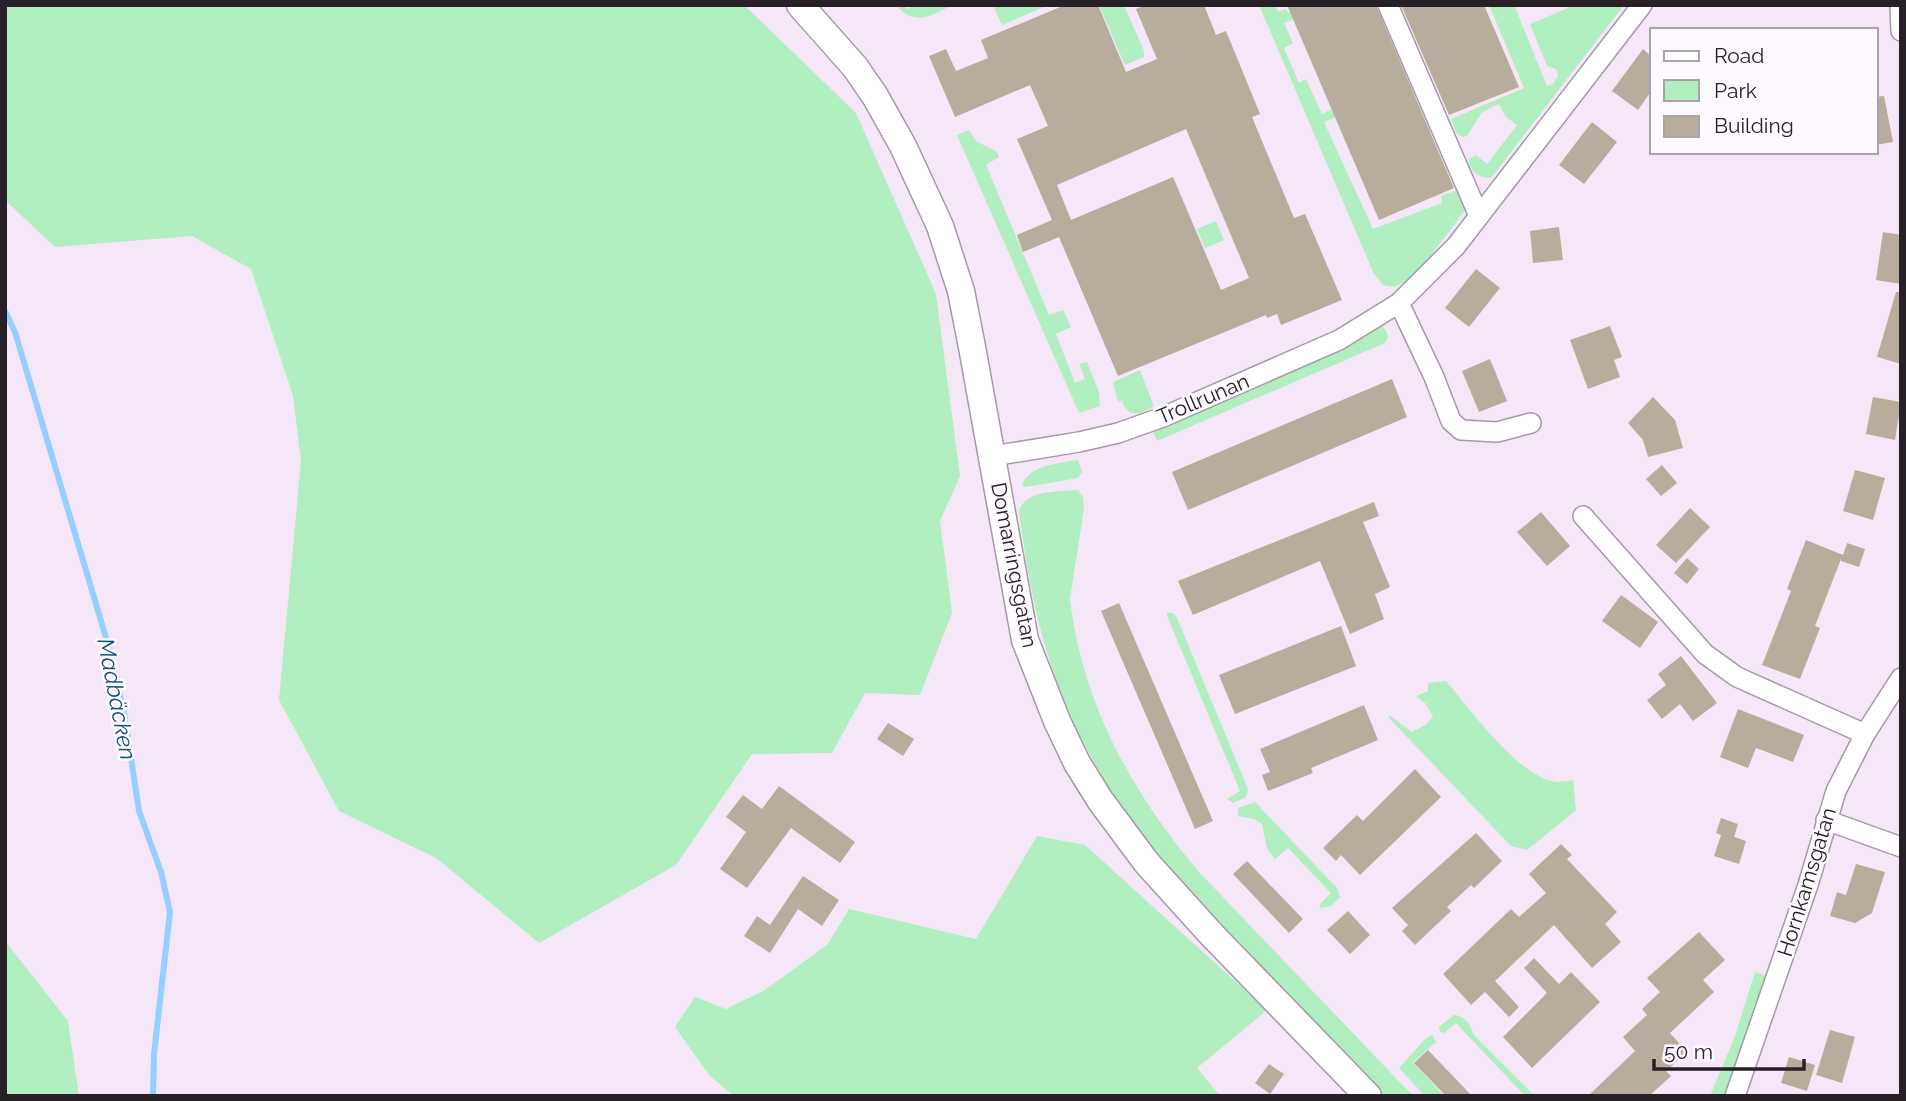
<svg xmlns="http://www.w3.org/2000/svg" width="1906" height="1101" viewBox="0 0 1906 1101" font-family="Raleway,sans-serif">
  <rect width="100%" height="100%" fill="#f6e7f8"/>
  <g fill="#b1eec0">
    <polygon points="5,5 744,5 856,113 936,294 960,476 940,521 952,613 920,695 865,693 832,753 752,754 676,865 539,943 436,858 339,811 279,700 301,461 293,396 251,269 192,236 55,247 5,200"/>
    <path d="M896 5H906L907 9 917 5H953C930 16 915 27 896 5Z"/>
    <polygon points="993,5 1048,5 1002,25"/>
    <polygon points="1099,5 1124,5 1144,51 1144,57 1125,65"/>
    <path d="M1259 5H1275L1278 12 1286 9 1288 13 1305 5 1329 6 1284 23 1293 43 1284 48 1299 83 1306 79 1322 114 1371 90 1370 103 1324 122 1373 229 1442 203 1441 196 1460 189 1467 204 1465 210C1450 230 1420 274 1399 285 1393 288 1389 286 1383 285L1374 274Z"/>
    <path d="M1489 5H1514L1547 86 1553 84 1558 76 1556 69 1547 66 1530 24 1575 5H1624L1491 178C1480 178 1468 171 1469 159L1476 155 1487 164 1517 125 1506 117 1499 104 1482 112 1467 136 1463 137 1457 134 1451 119 1524 88Z"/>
    <polygon points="969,130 976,141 997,152 999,157 986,165 1049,315 1063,310 1071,327 1056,334 1075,383 1085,379 1079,364 1087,362 1099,392 1100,406 1079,413 957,135"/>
    <polygon points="1216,221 1224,240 1205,248 1197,229"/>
    <path d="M1381 325 1386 331 1388 337 1385 343 1157 441 1153 431C1230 398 1309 369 1381 325Z"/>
    <path d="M1140 370 1154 406C1139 415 1128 419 1122 400L1118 402 1113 382Z"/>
    <path d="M1078 460 1082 472 1078 478 1025 487 1022 484C1031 465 1060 463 1078 460Z"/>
    <path d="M1078 490 1083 497 1084 508 1070 599C1082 703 1132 793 1199 872L1413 1096H1384C1342 1052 1300 1009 1259 966 1227 933 1192 901 1164 865 1117 806 1076 740 1052 668 1035 618 1026 564 1019 512 1024 489 1059 492 1078 490Z"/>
    <polygon points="1166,613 1173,613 1177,618 1248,789 1246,797 1233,803 1227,799 1240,791"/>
    <path d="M1446 681C1470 709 1520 779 1557 782 1562 782 1568 781 1573 780L1576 810 1527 850 1511 846 1389 718V715L1412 732 1425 725 1433 717 1426 704 1416 696 1428 691V683Z"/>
    <polygon points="1255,802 1337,888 1340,897 1331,906 1321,908 1319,905 1331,893 1288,848 1275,859 1267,848 1262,824 1254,819 1238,816 1238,808"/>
    <polygon points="1037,836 1085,845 1267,1010 1197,1068 1220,1096 734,1096 709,1075 675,1027 695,997 726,1009 765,990 828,944 849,909 976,939"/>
    <polygon points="5,941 68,1021 79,1096 5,1096"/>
    <polygon points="1755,972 1769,977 1724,1096 1710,1096 1735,1036"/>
    <path d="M1454 1015C1463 1015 1472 1025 1473 1034L1535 1096H1525L1456 1023 1444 1033 1440 1032 1439 1027Z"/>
    <polygon points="1432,1035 1436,1042 1413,1062 1444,1096 1425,1096 1399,1068 1426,1038"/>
  </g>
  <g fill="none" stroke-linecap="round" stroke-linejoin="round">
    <polyline stroke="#94cfff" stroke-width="6" points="5,311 15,332 110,651 125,718 139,811 161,872 170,912 154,1054 153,1096"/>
  </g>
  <g fill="#b8ac9c" fill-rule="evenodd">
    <path d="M1065 5H1098L1126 72 1157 59 1136 9 1146 5H1204L1216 35 1226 31 1260 114 1252 117 1294 218 1305 214 1342 300 1281 325 1277 314 1267 318 1266 315 1118 376 1059 237 1023 252 1017 235 1052 220 1017 139 1048 126 1030 85 955 117 929 56 946 49 956 71 988 58 981 40ZM1186 129 1249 278 1221 290 1173 177 1071 220 1057 185Z"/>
    <polygon points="1287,5 1376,5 1454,188 1379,220"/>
    <polygon points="1401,5 1484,5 1519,87 1449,115"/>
    <polygon points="1643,49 1652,57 1652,90 1638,110 1612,91"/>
    <polygon points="1884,96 1893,142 1876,145 1876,97"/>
    <polygon points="1592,122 1617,142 1584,184 1559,165"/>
    <polygon points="1559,227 1563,260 1533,263 1530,231"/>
    <polygon points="1883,232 1901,235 1901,284 1876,280"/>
    <polygon points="1476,269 1500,288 1469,327 1445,308"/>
    <polygon points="1896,292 1901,292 1901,364 1877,357"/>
    <polygon points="1610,326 1622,357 1614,360 1620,377 1588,389 1570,340"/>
    <polygon points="1490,359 1507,401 1479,412 1462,371"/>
    <polygon points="1392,379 1407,417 1188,510 1172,472"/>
    <polygon points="1653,397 1675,420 1683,448 1648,457 1643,440 1628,423"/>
    <polygon points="1873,397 1901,402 1895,440 1866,434"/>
    <polygon points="1662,465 1677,483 1661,496 1646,479"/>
    <polygon points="1855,470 1885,478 1873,520 1843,511"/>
    <polygon points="1374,502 1379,516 1363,522 1390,587 1375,594 1384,619 1350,634 1320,561 1193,615 1178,581"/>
    <polygon points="1690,508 1710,527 1676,563 1656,545"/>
    <polygon points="1541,512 1570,546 1547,566 1517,532"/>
    <polygon points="1806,540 1843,555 1847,543 1865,549 1859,567 1841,561 1841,559 1815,626 1820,628 1800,679 1762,665 1791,591 1787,589"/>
    <polygon points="1687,558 1699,569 1687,584 1674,573"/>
    <polygon points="1621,595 1658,622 1640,648 1602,621"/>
    <polygon points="1119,603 1213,821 1195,829 1101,611"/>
    <polygon points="1341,626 1356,666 1235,714 1219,675"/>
    <polygon points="1681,656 1717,703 1693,721 1680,704 1662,719 1647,700 1666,685 1658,674"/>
    <polygon points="1364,705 1378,740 1311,768 1313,773 1268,791 1262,775 1270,772 1260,749"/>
    <polygon points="1738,709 1804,735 1793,762 1756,748 1748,768 1720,757"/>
    <polygon points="888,723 914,739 903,756 877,739"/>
    <polygon points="1415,769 1441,797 1360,875 1341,855 1336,861 1323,848 1357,815 1363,821"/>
    <polygon points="779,786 855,842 840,863 791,828 747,888 720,869 746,832 726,817 743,795 762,809"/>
    <polygon points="1721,818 1738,824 1734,837 1746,841 1739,864 1714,856 1721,835 1716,833"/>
    <polygon points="1476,833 1502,861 1474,888 1471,885 1447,907 1451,911 1415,945 1402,931 1408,925 1392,908"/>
    <polygon points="1561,844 1572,855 1567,859 1617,912 1605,924 1621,942 1592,968 1554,925 1495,981 1519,1007 1509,1017 1485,992 1471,1005 1443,974 1511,909 1519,917 1546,893 1529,874"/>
    <polygon points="1247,861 1303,919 1289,933 1233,874"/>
    <polygon points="1856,864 1885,872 1872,913 1855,923 1830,916 1837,892 1846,895"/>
    <polygon points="803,876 839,900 822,926 798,909 770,953 744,936 757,916 770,925"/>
    <polygon points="1348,911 1370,935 1350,954 1327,930"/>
    <polygon points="1699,932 1725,960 1703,980 1714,992 1670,1033 1687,1052 1666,1071 1671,1076 1649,1096 1588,1096 1635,1051 1623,1037 1647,1015 1642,1009 1660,992 1647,978"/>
    <polygon points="1534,958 1559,984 1571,972 1600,1002 1532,1068 1503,1037 1547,993 1524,968"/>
    <polygon points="1830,1030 1855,1037 1842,1083 1816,1075"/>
    <polygon points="1428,1050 1472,1096 1446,1096 1414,1063"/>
    <polygon points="1789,1057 1815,1065 1807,1091 1781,1083"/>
    <polygon points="1269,1064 1284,1074 1270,1094 1255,1083"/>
  </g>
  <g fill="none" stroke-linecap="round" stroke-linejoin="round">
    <g stroke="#a698a8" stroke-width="22">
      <g id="street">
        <polyline points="1388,5 1479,216"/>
        <polyline points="1900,5 1901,31"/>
        <polyline points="1399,303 1434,377 1451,421 1461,430 1497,432 1531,423"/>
        <polyline points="993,456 1079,442 1118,433 1163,417 1339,340 1399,303 1456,246 1642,5"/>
        <polyline points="1583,516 1705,654 1737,677 1865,734"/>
        <polyline points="1826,820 1901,847"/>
        <polyline points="1735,1096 1808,885 1836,791 1865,734 1901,678"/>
      </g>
    </g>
    <g stroke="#a698a8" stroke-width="29">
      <polyline id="secondary" points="800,5 855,67 875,96 903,146 940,226 961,291 972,347 1025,640 1057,721 1077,763 1100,800 1146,862 1212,935 1368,1096"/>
    </g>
    <use href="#street" stroke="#fff" stroke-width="19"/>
    <use href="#secondary" stroke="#fff" stroke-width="26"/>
  </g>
  <g text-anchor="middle" stroke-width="5" stroke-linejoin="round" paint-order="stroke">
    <g font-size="21" fill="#272127" stroke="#fef8ff">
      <text transform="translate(1203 399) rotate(-23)" y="7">Trollrunan</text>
      <text transform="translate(1014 565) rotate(79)" y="7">Domarringsgatan</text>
      <text transform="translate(1807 882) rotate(-73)" y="7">Hornkamsgatan</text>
    </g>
    <g font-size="23" font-style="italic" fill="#0d517d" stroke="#fef8ff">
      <text transform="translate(117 699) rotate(79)" y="8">Madbäcken</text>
    </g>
  </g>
  <rect width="1906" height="1101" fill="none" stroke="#272127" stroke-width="14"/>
  <rect x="1650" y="28" width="228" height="126" fill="#fef8ff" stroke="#a8a2a9" stroke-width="2"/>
  <rect x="1664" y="51" width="35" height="10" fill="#ffffff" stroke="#a8a2a9" stroke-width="2"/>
  <text x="1714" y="63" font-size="21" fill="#272127">Road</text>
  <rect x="1664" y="80" width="35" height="21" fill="#b1eec0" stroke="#a8a2a9" stroke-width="2"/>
  <text x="1714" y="98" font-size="21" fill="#272127">Park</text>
  <rect x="1664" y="116" width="35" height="21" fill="#b8ac9c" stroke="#a8a2a9" stroke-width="2"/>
  <text x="1714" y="133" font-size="21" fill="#272127">Building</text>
  <path d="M1654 1059v10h150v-10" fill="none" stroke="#272127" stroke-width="3.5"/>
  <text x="1664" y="1059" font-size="21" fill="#272127" stroke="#fef8ff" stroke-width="5" paint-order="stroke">50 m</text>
</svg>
